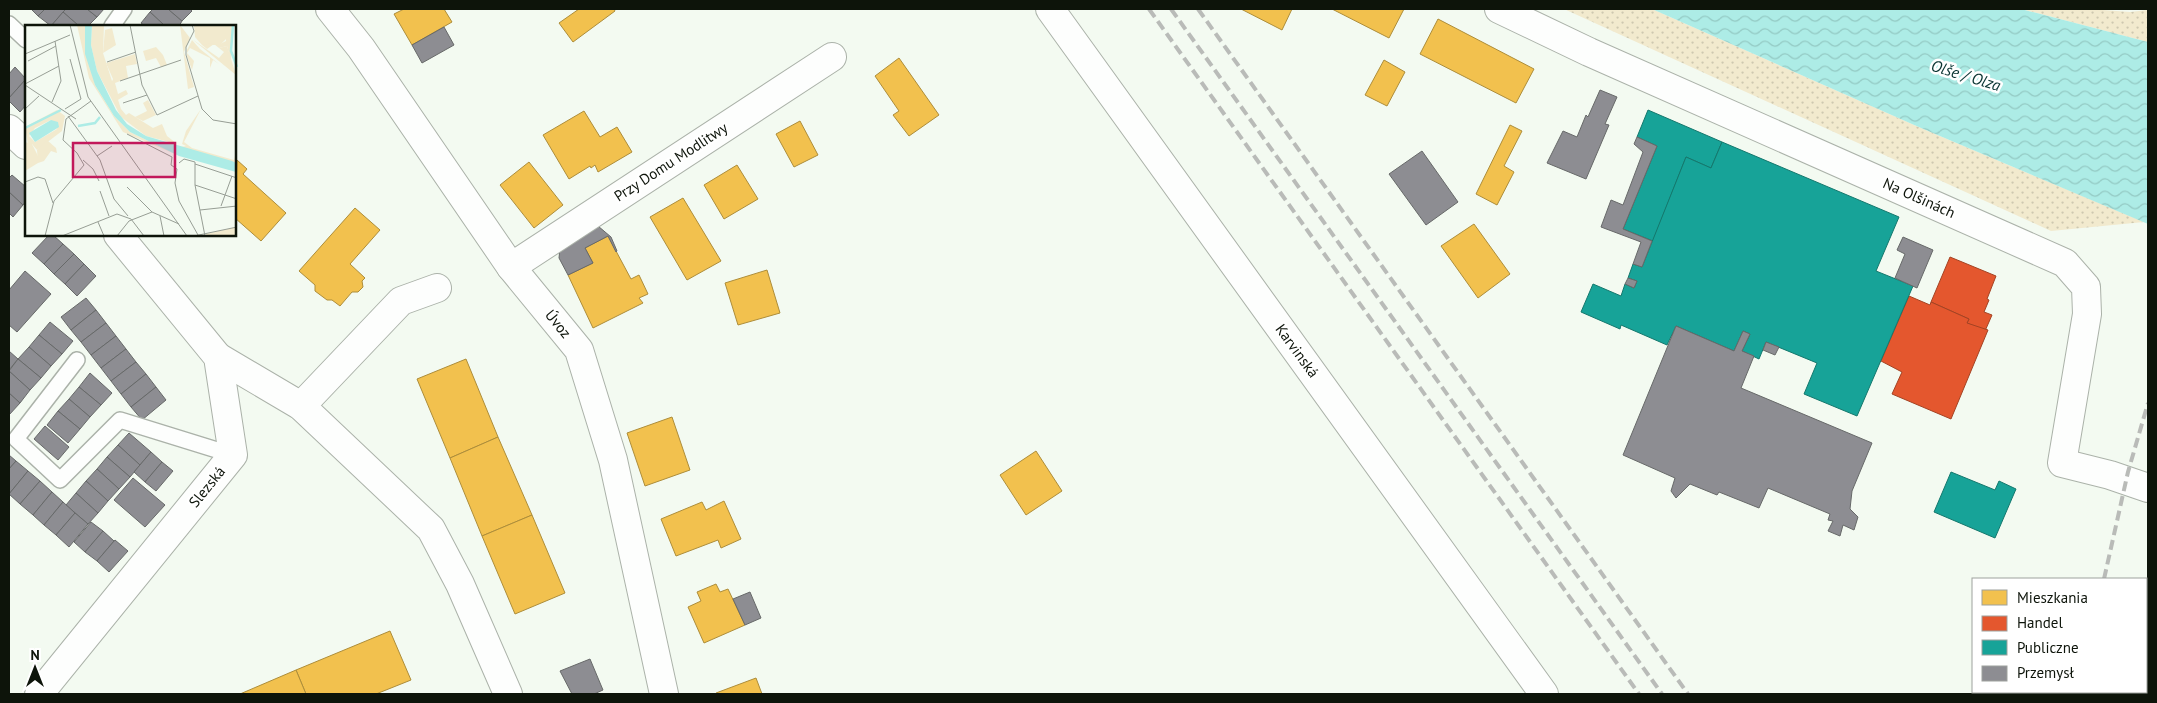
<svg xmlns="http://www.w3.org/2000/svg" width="2157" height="703" viewBox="0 0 2157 703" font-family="'PT Sans',sans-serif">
  <defs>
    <pattern id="grass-dots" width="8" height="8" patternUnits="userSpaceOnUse" patternTransform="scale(1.25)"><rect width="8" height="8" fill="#f2eace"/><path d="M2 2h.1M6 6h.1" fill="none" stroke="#cec8b0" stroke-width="1.8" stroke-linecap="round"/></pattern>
    <pattern id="water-waves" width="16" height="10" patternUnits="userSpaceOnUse" patternTransform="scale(1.25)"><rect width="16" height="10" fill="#adece6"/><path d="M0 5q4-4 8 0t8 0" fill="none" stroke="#94cac4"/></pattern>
  </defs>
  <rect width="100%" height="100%" fill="#f3faf1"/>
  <g fill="url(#grass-dots)">
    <polygon points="1564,9 1652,9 1921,128 2144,222 2051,231"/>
    <polygon points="2021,9 2089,9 2130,12 2148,10 2148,42"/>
  </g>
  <polygon fill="url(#water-waves)" points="1652,9 2021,9 2148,42 2148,224 1921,128"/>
  <g fill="#f2c14e" stroke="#ad8d3a">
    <polygon points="404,9 444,9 452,22 412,45 394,14"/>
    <polygon points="579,9 614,9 615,11 573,42 559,23"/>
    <polygon points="1241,9 1292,9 1282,30"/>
    <polygon points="1332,9 1404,9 1389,38"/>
    <polygon points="1438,19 1534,69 1516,103 1420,54"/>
    <polygon points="899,58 939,115 909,136 893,115 899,111 875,76"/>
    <polygon points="1384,60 1405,72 1387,106 1365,95"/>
    <polygon points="584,111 600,137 617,127 632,152 598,172 595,165 591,168 590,166 569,179 543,135"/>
    <polygon points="800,121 818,155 794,167 776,134"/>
    <polygon points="1510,125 1522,131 1504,166 1514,172 1497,205 1476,194"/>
    <polygon points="237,160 247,169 243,174 286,213 261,241 235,218"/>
    <polygon points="529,162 563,205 534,228 500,185"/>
    <polygon points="737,165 758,199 724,219 704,185"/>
    <polygon points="683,198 721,261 687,280 650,217"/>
    <polygon points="355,208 380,230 350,264 365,278 362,281 363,287 358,292 352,292 340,306 332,300 327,300 315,291 315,285 299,271"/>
    <polygon points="1474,224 1510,274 1478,298 1441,246"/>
    <polygon points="608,236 631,279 639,275 648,294 639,298 643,303 593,328 568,275 593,263 585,248"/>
    <polygon points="767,270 780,313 738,325 725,283"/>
    <polygon points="466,359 498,437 450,458 417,379"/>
    <polygon points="672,417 690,470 645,486 627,433"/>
    <polygon points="498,437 532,515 482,536 450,458"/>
    <polygon points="1036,451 1062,491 1026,515 1000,475"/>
    <polygon points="724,501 741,539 721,548 718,540 676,556 661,519 702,502 706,510"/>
    <polygon points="532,515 565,593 515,614 482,536"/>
    <polygon points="716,584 720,592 728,589 745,625 704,643 688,607 701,601 697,592"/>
    <polygon points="390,631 411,680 376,694 306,694 296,670"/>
    <polygon points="296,670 306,694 240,694"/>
    <polygon points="756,678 762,694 716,694 716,693"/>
  </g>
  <g fill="#e4572e" stroke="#a44323">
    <polygon points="1950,257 1996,276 1987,299 1989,300 1984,312 1992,315 1985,331 1967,323 1969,319 1931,302"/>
    <polygon points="1909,296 1930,305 1931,302 1969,319 1967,323 1988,330 1951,419 1892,394 1902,372 1881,361"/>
  </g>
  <g fill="#17a398" stroke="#14786d">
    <polygon points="1648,110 1722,142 1711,168 1686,157 1653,241 1623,229 1657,146 1637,137"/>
    <polygon points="1722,142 1899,217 1876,271 1913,286 1857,416 1804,394 1817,363 1766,342 1759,359 1742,351 1750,334 1743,331 1734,351 1676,326 1667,345 1621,325 1620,329 1581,312 1593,284 1621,296 1625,284 1634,288 1637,281 1628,278 1633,264 1642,267 1686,157 1711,168"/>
    <polygon points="1951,472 1995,490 1999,481 2016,489 1995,538 1934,512"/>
  </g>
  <g fill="#8d8d92" stroke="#676969">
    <polygon points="31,9 45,9 38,16"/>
    <polygon points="45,9 66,9 51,26 38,16"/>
    <polygon points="66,9 87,9 97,17 88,26 79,26 63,12"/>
    <polygon points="87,9 104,9 97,17"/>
    <polygon points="153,9 168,9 182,21 179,26 165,26 150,12"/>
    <polygon points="168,9 190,9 192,11 182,21"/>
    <polygon points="63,12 79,26 51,26"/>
    <polygon points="150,12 165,26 145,26 141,23"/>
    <polygon points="444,27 454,45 422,63 412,45"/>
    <polygon points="15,67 26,79 9,98 9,74"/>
    <polygon points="26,79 26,105 20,112 9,101 9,98"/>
    <polygon points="1600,90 1617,97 1605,124 1609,125 1586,179 1547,163 1563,131 1577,137 1586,115 1588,117"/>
    <polygon points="1637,137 1657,146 1623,229 1652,241 1642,267 1633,264 1641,242 1601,227 1611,200 1623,205 1643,152 1634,144"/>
    <polygon points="1422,151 1458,202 1426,225 1389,174"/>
    <polygon points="12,175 26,187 26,201 23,205 9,192 9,178"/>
    <polygon points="9,192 23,205 13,217 9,213"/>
    <polygon points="598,226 611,237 617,251 616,252 608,236 585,248 593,263 568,275 559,258 560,248"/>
    <polygon points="49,235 53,235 63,244 44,264 32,253"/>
    <polygon points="1903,237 1933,250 1917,288 1895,278 1905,254 1897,250"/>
    <polygon points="63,244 74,254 54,274 44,264"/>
    <polygon points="74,254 84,264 65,284 54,274"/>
    <polygon points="84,264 96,276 77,296 65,284"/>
    <polygon points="25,271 51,294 17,332 9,325 9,290"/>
    <polygon points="1628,278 1637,281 1634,288 1625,284"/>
    <polygon points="86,298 96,310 71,330 61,317"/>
    <polygon points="96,310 106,323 81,342 71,330"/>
    <polygon points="50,322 73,341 62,354 39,335"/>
    <polygon points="106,323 116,336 91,355 81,342"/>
    <polygon points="1676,326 1734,351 1743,331 1750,334 1742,351 1754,356 1741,388 1872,443 1852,491 1850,509 1858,517 1854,530 1843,525 1840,536 1828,531 1833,521 1828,520 1830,514 1768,488 1759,508 1719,492 1717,495 1690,484 1676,498 1671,491 1675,478 1623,455"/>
    <polygon points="39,335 62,354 51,366 29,347"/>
    <polygon points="116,336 126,349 101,368 91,355"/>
    <polygon points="1766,342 1779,347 1775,355 1763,350"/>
    <polygon points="29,347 51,366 41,378 18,359"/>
    <polygon points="126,349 136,362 111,381 101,368"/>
    <polygon points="9,351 18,359 9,370"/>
    <polygon points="18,359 41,378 30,390 9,371"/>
    <polygon points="136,362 146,374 121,394 111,381"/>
    <polygon points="9,371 30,390 20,403 9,393"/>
    <polygon points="90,373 112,393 101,405 79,387"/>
    <polygon points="146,374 156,387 131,407 121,394"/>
    <polygon points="79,387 101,405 90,417 69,399"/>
    <polygon points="156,387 166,400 142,420 131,407"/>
    <polygon points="9,393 20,403 9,415"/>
    <polygon points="69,399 90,417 80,429 58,411"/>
    <polygon points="58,411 80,429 68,443 47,425"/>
    <polygon points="45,426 69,447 58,460 34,439"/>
    <polygon points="129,433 151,452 140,465 118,445"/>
    <polygon points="118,445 140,465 130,477 107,457"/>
    <polygon points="151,452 162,462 145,482 134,472"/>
    <polygon points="9,455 16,461 9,469"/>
    <polygon points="107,457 130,477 119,489 97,469"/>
    <polygon points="16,461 28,471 9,494 9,469"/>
    <polygon points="162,462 173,471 156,491 145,482"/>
    <polygon points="97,469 119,489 108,501 86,481"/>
    <polygon points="28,471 40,481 20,504 9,494"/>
    <polygon points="133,478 165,505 145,527 114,500"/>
    <polygon points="40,481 52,492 33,515 20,504"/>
    <polygon points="86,481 108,501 98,513 76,493"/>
    <polygon points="52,492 63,502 44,525 33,515"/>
    <polygon points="76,493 98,513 88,524 66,505"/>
    <polygon points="63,502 75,513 56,535 44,525"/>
    <polygon points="75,513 88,524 69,547 56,535"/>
    <polygon points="91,522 103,531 85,552 74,542"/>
    <polygon points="103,531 114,541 97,561 85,552"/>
    <polygon points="115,540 128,551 109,572 97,561"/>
    <polygon points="750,592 761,618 745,625 733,599"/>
    <polygon points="590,659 603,690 594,694 572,694 560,671"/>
  </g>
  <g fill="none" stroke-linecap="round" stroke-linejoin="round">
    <g stroke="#abb2a9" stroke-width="18">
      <g id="service">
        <polyline points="9,24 26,40"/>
        <polyline points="112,26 124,9"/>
        <polyline points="77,360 16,439 60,480 120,420 233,455"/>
      </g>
    </g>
    <g stroke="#abb2a9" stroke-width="30">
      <g id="minor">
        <polyline points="330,9 361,48 511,267 579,350 613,460 664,694"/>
        <polyline points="1499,9 1589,52 2065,263 2086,287 2087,314 2062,463 2110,475 2148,488"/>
        <polyline points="9,129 26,145"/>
        <polyline points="511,267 832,57"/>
        <polyline points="218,357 301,406 431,529 460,584 508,694"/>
        <polyline points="301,406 401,301 437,288"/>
        <polyline points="39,694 233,455 218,357 118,235"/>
      </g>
    </g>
    <g stroke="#abb2a9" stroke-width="30">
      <polyline id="secondary" points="1050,9 1544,694"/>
    </g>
    <use href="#service" stroke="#fdfefd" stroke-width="15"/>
    <use href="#minor" stroke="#fdfefd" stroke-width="28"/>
    <use href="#secondary" stroke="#fdfefd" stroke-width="28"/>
    <g stroke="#b9bbb8" stroke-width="4" stroke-dasharray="10 5" stroke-linecap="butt">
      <polyline points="1149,9 1639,694"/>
      <polyline points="1171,9 1662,694"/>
      <polyline points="1198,9 1688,694"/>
      <polyline points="2104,579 2128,472 2148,403"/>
      <polyline points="2089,694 2089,692"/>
    </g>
  </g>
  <g text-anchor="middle" stroke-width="5" stroke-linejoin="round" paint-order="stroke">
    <g font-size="15" fill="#0d140a" stroke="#fff">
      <text transform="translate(671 162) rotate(-33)" y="5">Przy Domu Modlitwy</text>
      <text transform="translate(1919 198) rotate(24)" y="5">Na Olšinách</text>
      <text transform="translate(558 324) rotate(51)" y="5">Úvoz</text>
      <text transform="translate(1297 351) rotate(54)" y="5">Karvinská</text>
      <text transform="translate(207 487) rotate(-51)" y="5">Slezská</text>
    </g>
    <g font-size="16" font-style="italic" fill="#0a3533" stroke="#fff">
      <text transform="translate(1966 75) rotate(17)" y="6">Olše / Olza</text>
    </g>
  </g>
  <g transform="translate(25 25)">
    <rect width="211" height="211" fill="#f3faf1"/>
    <path d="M52 0H60L70 60 89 91 105 107 150 129 98 107 64 53ZM155 0 165 13 159 27 169 62 163 64ZM169 0H199L203 12 195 20H177L170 12ZM87 3 91 20 78 28 80 5ZM167 14 194 33 199 27 194 23 202 21 211 50ZM167 15 175 24 194 39 188 35 185 43V33L165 23 162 28 169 36 167 45 162 31V25ZM110 29 112 39 101 41 103 53 90 58 93 69 101 65 103 69 91 76 86 59 88 54 81 38ZM123 75 131 90 118 96 110 92 122 86 118 78ZM176 84 159 117 167 123 209 135V131L211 138 156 122 161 121 157 119 161 106ZM211 202V211H181V209Z" fill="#f2eace"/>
    <path d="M67 0H79L78 28 96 84 101 90 104 88 128 103 137 99 142 111 152 119 121 111 96 92 72 46 66 20ZM199 0H207L206 37 202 21 194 23 189 19 182 24 177 20 188 18 193 20 201 16ZM131 22 138 30 142 40 136 42 131 33 121 36 118 26ZM32 85 40 91 37 106 12 125 7 119 3 120 0 102ZM26 95 32 104 10 117 4 111 10 103Z" fill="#f2eace" fill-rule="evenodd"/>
    <path d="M22 115 31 123 32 128 26 126 19 136 13 138 12 125Z" fill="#f2eace"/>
    <path d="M0 117 7 119 13 131V138L0 146Z" fill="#f2eace"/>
    <path d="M60 0H67L66 20 72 46 91 85 102 99 121 111 207 136 211 138V147L154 131 105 107 89 91 70 60 60 29ZM26 95 33 97 34 102 10 117 4 108Z" fill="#adece6"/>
    <path fill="none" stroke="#adece6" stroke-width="2.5" d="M208 0 206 26 212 42M53 101 70 98 75 92M0 103 36 85"/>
    <path fill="none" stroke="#979e95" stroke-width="1" d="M45 0 63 72 162 211M105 0 117 60 132 90 173 71M167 0 169 6 161 22V30L177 84 188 95 212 99M0 29 45 10M3 36 31 21M82 37 111 27M95 56 156 35M0 59 34 41M0 60 51 94M27 77 36 56 30 16M98 78 122 70M0 84 14 71M40 84 56 74 45 34M43 91 75 135 89 174 103 191M102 109 147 132 146 140 152 144 150 158 154 176 173 210M72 131 87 121M58 135 68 144 74 156M154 138 159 134 170 137V160L180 211M170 139 212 153M0 157 13 152 20 154 28 178M170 160 212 174M102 162 127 187M75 166 84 191M196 181 207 151M175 185 212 181M135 191 139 211M73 197 79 211M20 211 29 176 59 140 52 128 38 115 41 94 66 76M37 211 92 189 106 194 119 211M92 211 104 196 127 187 154 199M169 211 212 202"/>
    <path fill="#c2185b" fill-opacity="0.15" stroke="#c2185b" stroke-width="2.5" d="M48 118H150V152H48Z"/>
    <rect width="211" height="211" fill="none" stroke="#0d140a" stroke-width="2.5"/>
  </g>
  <rect width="2157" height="703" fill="none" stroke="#0d140a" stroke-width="20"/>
  <rect x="1972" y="578" width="175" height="115" fill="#ffffff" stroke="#9ea19d"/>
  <rect x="1982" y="590" width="25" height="15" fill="#f2c14e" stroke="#9ea19d"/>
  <text x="2017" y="603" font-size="15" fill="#0d140a">Mieszkania</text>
  <rect x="1982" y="616" width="25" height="15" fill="#e4572e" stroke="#9ea19d"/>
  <text x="2017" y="628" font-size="15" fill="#0d140a">Handel</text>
  <rect x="1982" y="640" width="25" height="15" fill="#17a398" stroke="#9ea19d"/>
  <text x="2017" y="653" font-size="15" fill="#0d140a">Publiczne</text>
  <rect x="1982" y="666" width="25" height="15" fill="#8d8d92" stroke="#9ea19d"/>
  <text x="2017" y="678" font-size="15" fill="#0d140a">Przemysł</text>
  <g transform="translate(35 668)" stroke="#ffffff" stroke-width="4" paint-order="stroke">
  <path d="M0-4L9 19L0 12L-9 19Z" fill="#0d140a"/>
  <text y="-8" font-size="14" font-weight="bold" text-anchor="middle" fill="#0d140a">N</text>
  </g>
</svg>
